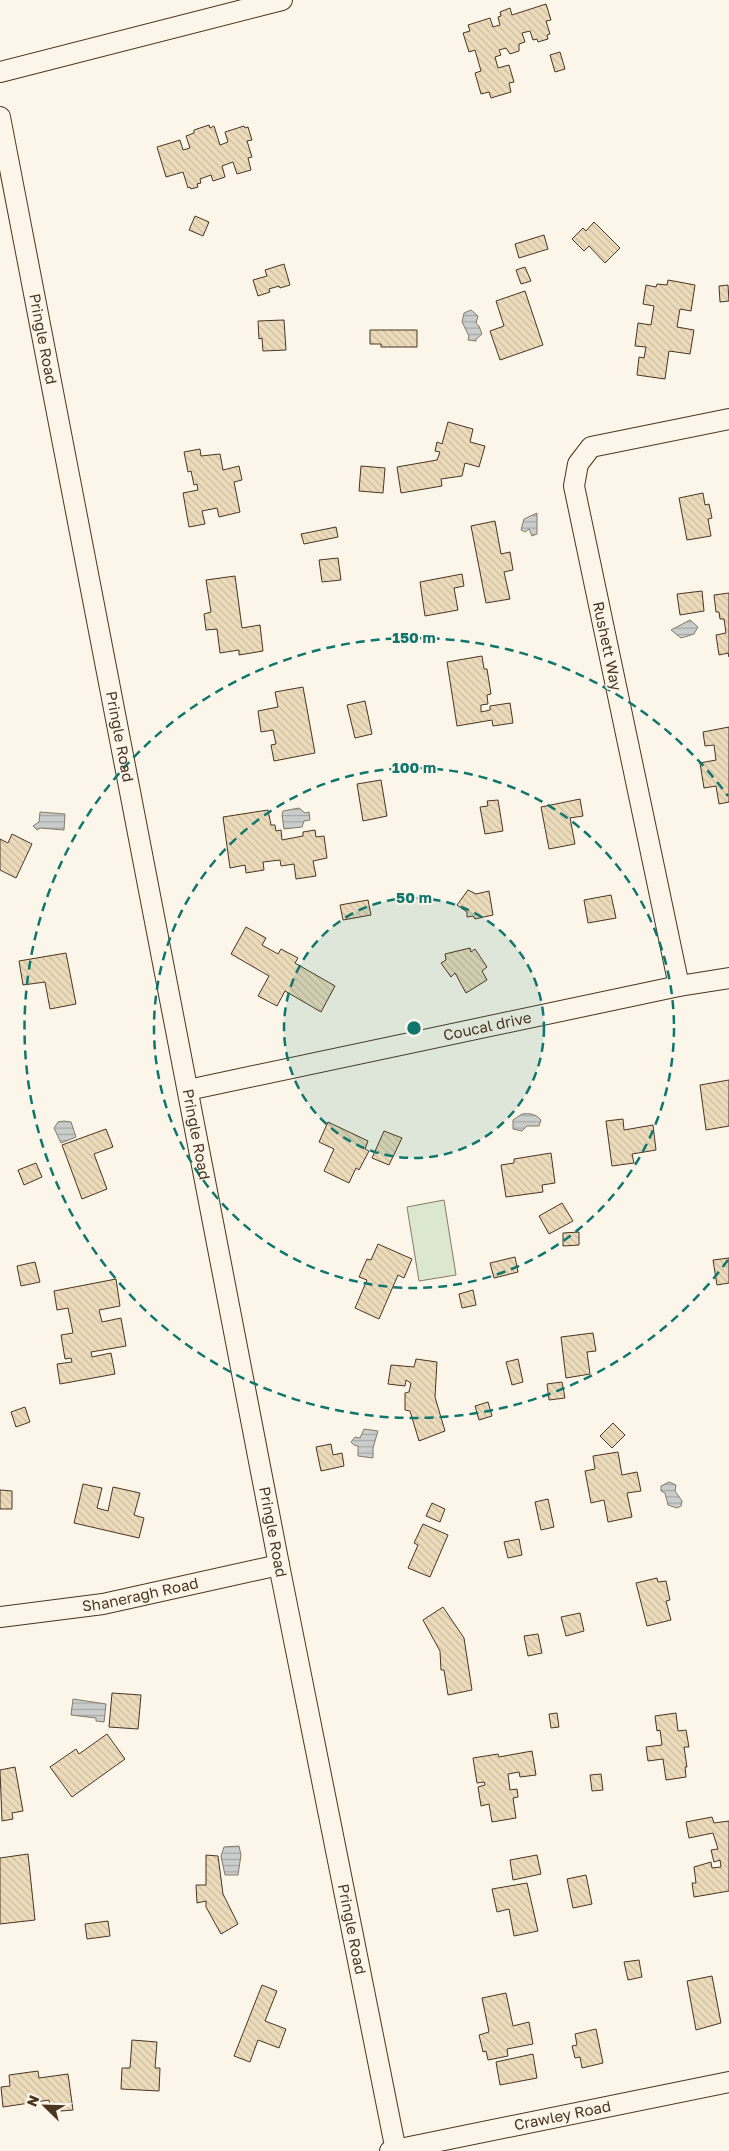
<svg xmlns="http://www.w3.org/2000/svg" width="729" height="2151" viewBox="0 0 729 2151" font-family="'Golos Text',sans-serif">
  <defs>
    <pattern id="water-rules" width="6" height="5" patternUnits="userSpaceOnUse" patternTransform="scale(1.25)"><rect width="6" height="5" fill="#c9cecd"/><path d="M0 2.5h6" fill="none" stroke="#a5a8a6"/></pattern>
    <pattern id="building-back-hatch" width="6" height="6" patternUnits="userSpaceOnUse" patternTransform="scale(1.25)"><rect width="6" height="6" fill="#ecdcbc"/><path d="M-1 5l2 2M0 0l6 6M5-1l2 2" fill="none" stroke="#ccbda1"/></pattern>
  </defs>
  <rect width="100%" height="100%" fill="#fbf6e9"/>
  <polygon fill="#dce7d0" stroke="#887966" points="444,1200 456,1275 419,1281 407,1207"/>
  <g fill="url(#water-rules)" stroke="#887966">
    <polygon points="471,310 478,316 476,323 479,326 482,334 476,339 476,341 468,340 469,336 462,322 464,313"/>
    <polygon points="537,513 537,534 532,536 529,529 525,532 521,530 524,519"/>
    <polygon points="690,620 698,627 694,634 681,638 671,630"/>
    <polygon points="299,808 305,813 309,812 310,820 304,821 302,827 284,829 282,815 283,811"/>
    <polygon points="40,812 65,814 64,830 40,828 37,830 33,826 39,822"/>
    <path d="M522 1114C530 1113 536 1114 541 1120L539 1126H527L522 1131 513 1129V1120Z"/>
    <polygon points="64,1121 71,1122 76,1137 61,1143 54,1128 58,1122"/>
    <polygon points="364,1429 378,1431 373,1448 373,1458 358,1456 358,1446 354,1445 351,1442 355,1437 360,1438"/>
    <polygon points="669,1482 676,1485 675,1491 682,1501 681,1506 677,1508 668,1505 665,1493 661,1491 661,1486"/>
    <polygon points="73,1699 106,1704 104,1722 96,1721 96,1718 71,1715"/>
    <polygon points="239,1846 241,1855 238,1875 225,1875 221,1856 224,1847"/>
  </g>
  <g fill="url(#building-back-hatch)" stroke="#4a3520">
    <polygon points="546,4 551,20 546,21 550,34 547,35 548,39 538,42 537,39 533,40 530,31 522,33 525,42 519,44 519,51 510,54 506,48 499,50 501,55 495,57 498,68 509,65 514,82 509,83 511,92 491,98 489,92 481,94 475,73 481,71 475,50 469,52 463,33 470,31 468,25 490,18 493,27 500,25 498,17 501,16 500,12 510,8 512,15"/>
    <polygon points="560,52 565,69 555,72 550,55"/>
    <polygon points="209,125 210,128 214,126 220,145 228,142 225,132 244,126 245,128 248,127 252,140 247,141 252,157 248,158 251,170 237,174 233,162 222,166 225,177 213,181 211,175 200,179 201,183 197,184 198,187 191,189 190,187 188,188 183,172 166,177 157,147 180,140 183,150 190,148 186,136 194,133 194,130"/>
    <polygon points="195,216 209,222 203,236 189,230"/>
    <polygon points="594,222 620,248 605,263 589,246 584,251 572,239 583,228 586,231"/>
    <polygon points="544,235 548,249 519,258 515,244"/>
    <polygon points="284,264 290,285 280,288 279,286 269,289 270,292 258,296 253,280 267,276 265,270"/>
    <polygon points="525,267 531,281 521,284 516,270"/>
    <polygon points="668,280 695,285 691,311 680,309 677,327 694,330 690,354 669,351 665,379 637,375 639,357 644,358 646,347 635,346 638,323 651,325 654,306 643,304 646,285 656,287 657,284 667,285"/>
    <polygon points="728,285 729,301 720,302 719,286"/>
    <polygon points="525,291 543,345 500,360 490,331 504,326 496,301"/>
    <polygon points="284,320 286,350 263,351 262,338 259,339 258,321"/>
    <polygon points="370,330 417,330 417,347 381,347 381,344 370,344"/>
    <polygon points="448,422 473,429 470,442 485,446 479,467 465,463 462,476 441,479 442,486 401,493 397,467 437,460 440,452 435,451 437,442 442,444"/>
    <polygon points="200,449 201,456 220,454 223,470 239,466 242,480 234,482 240,512 219,517 217,508 202,511 205,524 189,527 183,493 198,490 197,484 194,485 191,471 188,472 184,452"/>
    <polygon points="361,466 385,468 383,493 359,491"/>
    <polygon points="703,493 705,505 709,504 712,518 708,519 711,536 687,540 679,498"/>
    <polygon points="495,521 501,554 510,552 513,570 504,572 510,599 486,603 471,526"/>
    <polygon points="336,527 338,537 304,544 301,534"/>
    <polygon points="338,558 341,580 322,582 319,560"/>
    <polygon points="462,574 464,586 454,588 458,610 425,616 420,582"/>
    <polygon points="235,576 242,628 260,625 263,651 239,655 239,650 220,653 217,629 206,630 204,614 211,612 206,580"/>
    <polygon points="702,591 704,611 680,615 677,594"/>
    <polygon points="729,593 729,657 728,653 719,655 716,635 726,633 724,619 720,619 719,612 716,612 714,595"/>
    <polygon points="482,656 484,669 487,669 491,694 487,695 488,704 481,705 481,712 490,710 490,706 510,703 513,723 493,726 492,720 457,726 447,662"/>
    <polygon points="303,687 315,753 274,761 271,745 276,744 273,730 261,732 258,711 278,707 275,692"/>
    <polygon points="365,701 372,734 355,738 347,705"/>
    <polygon points="729,727 729,802 719,804 716,786 704,788 700,763 716,760 714,745 705,746 703,732"/>
    <polygon points="381,780 387,816 363,821 357,784"/>
    <polygon points="580,799 583,816 570,818 575,844 549,849 541,807"/>
    <polygon points="498,800 503,831 485,834 480,807 488,806 487,801"/>
    <polygon points="268,810 271,825 275,825 276,831 281,830 282,840 303,836 303,832 315,830 316,837 324,836 327,858 313,861 316,876 296,879 294,864 281,866 280,860 263,862 264,870 246,873 245,865 230,868 223,817"/>
    <polygon points="12,834 32,844 16,878 0,870 0,839 8,843"/>
    <polygon points="468,890 476,894 489,891 493,915 475,919 473,916 467,917 467,912 457,905"/>
    <polygon points="611,895 616,918 588,923 584,900"/>
    <polygon points="368,900 371,915 343,920 340,905"/>
    <polygon points="246,927 266,938 262,945 278,954 281,949 298,958 295,963 335,986 321,1012 285,991 277,1006 258,996 269,976 231,954"/>
    <polygon points="470,948 471,952 475,949 487,967 482,971 487,980 466,993 455,973 451,977 441,963 446,960 445,954"/>
    <polygon points="66,953 76,1004 50,1009 45,982 23,985 19,961"/>
    <polygon points="729,1080 729,1126 706,1130 700,1085"/>
    <polygon points="623,1119 624,1130 653,1125 656,1150 632,1154 634,1163 612,1166 606,1121"/>
    <polygon points="328,1122 368,1141 365,1149 369,1151 359,1170 356,1168 349,1183 324,1171 334,1149 319,1142"/>
    <polygon points="106,1129 113,1147 94,1154 107,1189 82,1199 62,1145"/>
    <polygon points="384,1131 402,1138 389,1165 372,1158"/>
    <polygon points="551,1153 555,1183 542,1185 543,1192 506,1197 501,1165 514,1163 514,1159"/>
    <polygon points="36,1163 42,1177 24,1185 18,1170"/>
    <polygon points="562,1203 573,1221 549,1234 539,1216"/>
    <polygon points="579,1232 579,1245 563,1246 563,1233"/>
    <polygon points="378,1244 412,1259 404,1278 398,1275 379,1319 355,1308 367,1280 359,1277 367,1259 371,1260"/>
    <polygon points="515,1257 518,1272 494,1278 490,1263"/>
    <polygon points="729,1258 729,1283 717,1285 713,1260"/>
    <polygon points="35,1262 40,1282 21,1286 17,1266"/>
    <polygon points="116,1279 120,1306 99,1310 102,1322 121,1318 126,1346 91,1352 92,1357 111,1353 115,1374 60,1384 57,1364 72,1362 71,1358 65,1359 61,1335 73,1333 68,1308 57,1310 54,1291"/>
    <polygon points="473,1290 476,1305 462,1308 459,1294"/>
    <polygon points="593,1333 596,1351 587,1352 590,1374 566,1378 561,1337"/>
    <polygon points="416,1359 437,1362 435,1397 445,1431 419,1441 410,1411 405,1410 405,1393 409,1392 411,1383 406,1380 405,1386 388,1384 391,1365 414,1367"/>
    <polygon points="518,1359 523,1382 512,1385 506,1362"/>
    <polygon points="562,1382 565,1398 549,1400 547,1384"/>
    <polygon points="488,1402 492,1416 479,1420 475,1406"/>
    <polygon points="25,1407 30,1422 16,1427 11,1412"/>
    <polygon points="613,1423 625,1435 612,1448 600,1436"/>
    <polygon points="331,1444 333,1455 342,1453 344,1466 321,1471 316,1447"/>
    <polygon points="618,1452 622,1475 637,1472 641,1491 627,1493 632,1517 608,1522 604,1500 591,1503 585,1471 595,1469 593,1456"/>
    <polygon points="83,1484 102,1488 97,1508 108,1511 113,1487 140,1493 134,1515 144,1518 139,1538 74,1523"/>
    <polygon points="0,1490 12,1491 12,1509 0,1509"/>
    <polygon points="548,1499 554,1527 541,1530 535,1502"/>
    <polygon points="432,1503 445,1509 440,1522 426,1516"/>
    <polygon points="423,1524 448,1535 430,1577 408,1568 418,1545 414,1543"/>
    <polygon points="519,1539 522,1555 508,1558 504,1542"/>
    <polygon points="657,1578 658,1582 666,1581 670,1600 666,1601 671,1620 647,1626 636,1583"/>
    <polygon points="443,1607 464,1638 472,1690 448,1695 444,1670 441,1670 440,1651 423,1620"/>
    <polygon points="580,1613 584,1631 566,1636 561,1617"/>
    <polygon points="538,1634 542,1653 528,1656 524,1636"/>
    <polygon points="112,1693 141,1695 138,1729 109,1727"/>
    <polygon points="557,1713 559,1727 551,1728 549,1714"/>
    <polygon points="676,1713 678,1731 686,1730 689,1747 684,1747 687,1767 685,1767 686,1777 666,1780 663,1759 648,1761 646,1747 662,1745 660,1730 657,1731 655,1716"/>
    <polygon points="107,1734 125,1759 72,1797 50,1767 76,1749 79,1754"/>
    <polygon points="532,1751 536,1775 520,1777 519,1772 508,1774 510,1790 517,1789 518,1797 513,1798 516,1818 492,1822 489,1804 481,1806 478,1787 485,1785 484,1782 477,1783 473,1758 498,1754 499,1757"/>
    <polygon points="15,1767 23,1811 12,1813 13,1819 2,1821 0,1770"/>
    <polygon points="601,1774 603,1790 592,1791 590,1775"/>
    <polygon points="712,1817 714,1823 729,1821 729,1891 694,1897 692,1883 696,1883 694,1867 711,1862 712,1868 721,1867 720,1860 714,1862 711,1850 718,1849 713,1833 689,1838 686,1822"/>
    <polygon points="28,1854 35,1920 0,1924 0,1858"/>
    <polygon points="206,1855 218,1856 223,1894 238,1924 221,1934 206,1907 206,1901 197,1903 196,1885 206,1885"/>
    <polygon points="537,1855 541,1874 513,1880 510,1860"/>
    <polygon points="586,1875 592,1904 573,1908 567,1879"/>
    <polygon points="527,1883 538,1931 514,1936 509,1909 497,1912 492,1889"/>
    <polygon points="108,1921 110,1936 87,1939 85,1924"/>
    <polygon points="639,1960 642,1977 628,1980 624,1962"/>
    <polygon points="712,1976 721,2023 696,2030 687,1981"/>
    <polygon points="262,1985 277,1991 265,2021 286,2029 279,2048 258,2040 250,2062 234,2056"/>
    <polygon points="506,1993 513,2026 529,2022 533,2044 507,2049 508,2056 488,2060 486,2051 483,2052 479,2035 489,2032 482,1998"/>
    <polygon points="596,2029 603,2063 582,2068 580,2057 575,2058 572,2046 577,2045 575,2034"/>
    <polygon points="132,2040 157,2042 155,2068 160,2068 159,2091 121,2089 122,2068 130,2068"/>
    <polygon points="533,2054 537,2078 500,2085 496,2062"/>
    <polygon points="38,2071 39,2078 68,2074 73,2110 61,2111 60,2106 50,2107 49,2100 3,2107 1,2087 10,2086 9,2075"/>
  </g>
  <g fill="none" stroke-linecap="round" stroke-linejoin="round">
    <g stroke="#4a3520" stroke-width="22">
      <g id="minor">
        <polyline points="0,72 282,0"/>
        <path id="s1" d="M0 117 279 1565 396 2151"/>
        <polyline points="679,986 574,486 578,464 591,447 729,419"/>
        <path id="s2" d="M188 1090 679 986 729 978"/>
        <path id="s3" d="M0 1617 103 1604 279 1565"/>
        <path id="s4" d="M390 2151 729 2082"/>
      </g>
    </g>
    <use href="#minor" stroke="#fbf6e9" stroke-width="20"/>
  </g>
  <circle cx="414" cy="1028" r="130" fill="#0f766e" fill-opacity=".12"/>
  <g fill="none" stroke="#0f766e" stroke-width="2.5" stroke-dasharray="9 6">
    <circle cx="414" cy="1028" r="130"/>
    <circle cx="414" cy="1028" r="260"/>
    <path d="M728 1260A390 390 0 1 1 728 796"/>
  </g>
  <g text-anchor="middle" stroke-width="4" stroke-linejoin="round" paint-order="stroke">
    <g font-size="15" fill="#4a3520" stroke="#fbf6e9">
      <text dy="5" stroke="none"><textPath href="#s1" startOffset="226">Pringle Road</textPath></text>
      <text transform="translate(607 646) rotate(78)" y="5">Rushett Way</text>
      <text dy="5" stroke="none"><textPath href="#s1" startOffset="631">Pringle Road</textPath></text>
      <text dy="5" stroke="none"><textPath href="#s2" startOffset="306">Coucal drive</textPath></text>
      <text dy="5" stroke="none"><textPath href="#s1" startOffset="1036">Pringle Road</textPath></text>
      <text dy="5" stroke="none"><textPath href="#s1" startOffset="1441">Pringle Road</textPath></text>
      <text dy="5" stroke="none"><textPath href="#s3" startOffset="142">Shaneragh Road</textPath></text>
      <text dy="5" stroke="none"><textPath href="#s1" startOffset="1846">Pringle Road</textPath></text>
      <text dy="5" stroke="none"><textPath href="#s4" startOffset="176">Crawley Road</textPath></text>
    </g>
  </g>
  <circle cx="414" cy="1028" r="8" fill="#0f766e" stroke="#fbf6e9" stroke-width="2.5"/>
  <g font-size="15" text-anchor="middle" font-weight="bold" fill="#0f766e" stroke="#fbf6e9" stroke-width="4" stroke-linejoin="round" paint-order="stroke">
    <text x="414" y="643">150 m</text>
    <text x="414" y="773">100 m</text>
    <text x="414" y="903">50 m</text>
  </g>
  <g transform="translate(45 2106) rotate(293)" stroke="#fbf6e9" stroke-width="4" paint-order="stroke">
  <path d="M0-4L9 19L0 12L-9 19Z" fill="#4a3520"/>
  <text y="-8" font-size="14" font-weight="bold" text-anchor="middle" fill="#4a3520">N</text>
  </g>
</svg>
